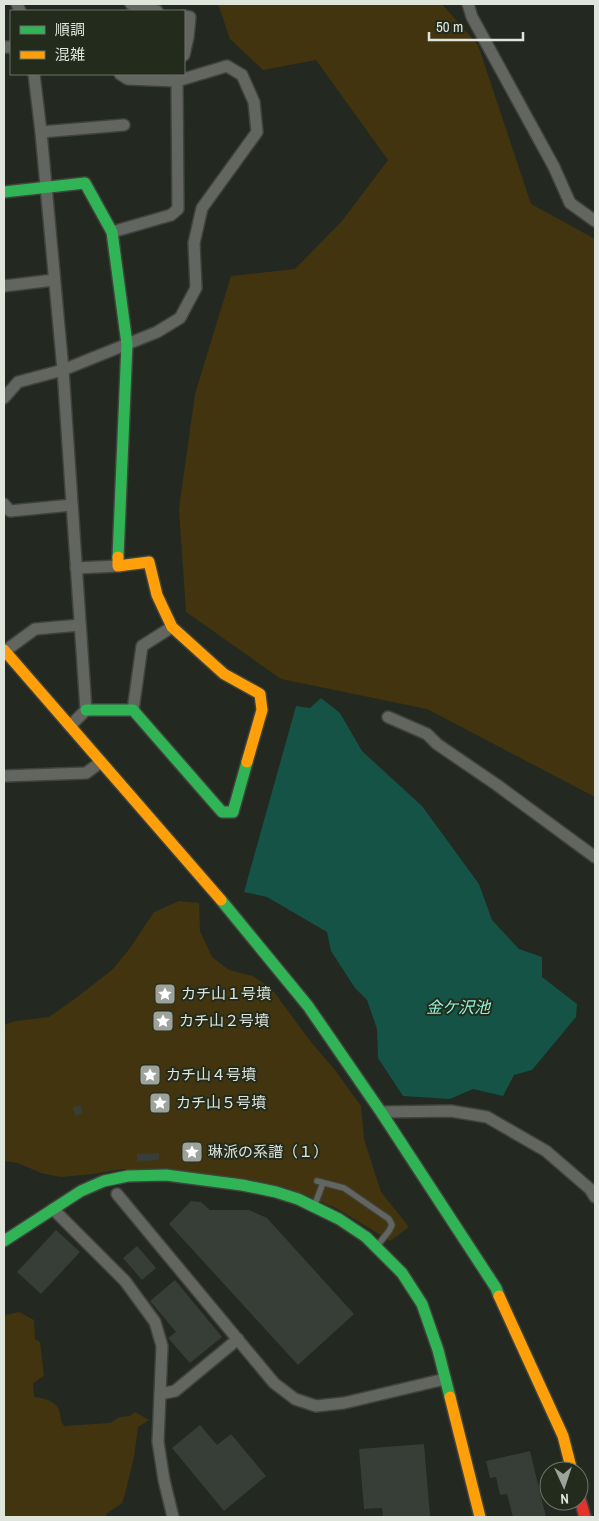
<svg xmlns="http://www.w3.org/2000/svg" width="599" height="1521" viewBox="0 0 599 1521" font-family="'Archivo Narrow','Noto Sans JP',sans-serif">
  <rect width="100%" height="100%" fill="#232820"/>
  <g fill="#42340f">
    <polygon points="218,4 442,4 478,45 531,204 595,239 595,797 427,709 281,679 186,612 179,509 195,394 231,276 295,269 342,221 388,160 316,60 263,70 230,39"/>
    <polygon points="179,901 199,903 200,931 212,957 229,970 253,976 271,988 311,1042 335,1070 361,1106 364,1139 381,1192 409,1227 390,1241 336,1208 285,1187 122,1169 93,1174 61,1177 41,1173 18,1163 4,1161 4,1025 16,1021 49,1017 76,998 113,969 130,948 154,912"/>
    <path d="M19 1312 34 1320 35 1339 40 1342 44 1376 33 1383 34 1397C43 1398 55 1400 59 1410 61 1416 60 1420 64 1426L110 1423 120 1417 130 1416 135 1412 149 1420 138 1427 134 1457 125 1494 122 1503 106 1514 107 1517H4V1319L6 1315Z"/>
  </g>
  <polygon fill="#145346" points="321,698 340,713 362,751 422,806 479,884 492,920 519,949 542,957 542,977 577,1004 576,1017 532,1070 514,1075 503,1096 473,1089 450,1099 403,1096 378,1058 377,1029 367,1000 355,988 331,951 327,932 267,897 244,892 296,706 310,708"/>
  <g fill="#373d37">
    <polygon points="81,1105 83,1113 75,1116 73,1107"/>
    <polygon points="159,1153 159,1160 137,1162 137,1154"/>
    <polygon points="191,1201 201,1202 210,1210 249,1210 267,1218 354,1314 298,1365 169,1224"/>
    <polygon points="56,1230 80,1252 41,1294 17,1272"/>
    <polygon points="137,1246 156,1268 142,1280 123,1258"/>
    <polygon points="175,1280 222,1337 190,1363 168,1338 176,1332 150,1301"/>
    <polygon points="200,1425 217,1445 231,1434 266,1476 224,1511 172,1448"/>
    <polygon points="424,1444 430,1516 383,1517 382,1508 364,1509 359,1449"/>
    <polygon points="530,1451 546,1517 513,1517 507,1494 500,1495 496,1477 490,1478 486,1461"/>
  </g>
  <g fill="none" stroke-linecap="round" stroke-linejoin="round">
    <g stroke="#3f433c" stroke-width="8">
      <g id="lane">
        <polyline points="317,1181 344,1188 389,1219 392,1225 389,1231 377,1246"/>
        <polyline points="315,1204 323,1183"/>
      </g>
    </g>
    <g stroke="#3f433c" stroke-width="14">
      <g id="street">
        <polyline points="17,4 20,11"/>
        <polyline points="131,4 140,8 157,11"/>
        <polyline points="468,4 472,17 554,167 570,203 595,221"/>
        <polyline points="184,16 190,17 188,37 184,55"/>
        <polyline points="4,47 11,47"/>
        <polyline points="34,74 41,132 63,370 86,710 70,726"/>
        <polyline points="41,132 124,125"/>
        <polyline points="112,232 171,215 178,209 177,81 178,75"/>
        <polyline points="4,286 54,280"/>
        <polyline points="4,398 18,382 63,370 157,332 180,318 196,288 194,243 202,208 257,132 254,102 242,75 227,66 177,81 128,79 120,74"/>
        <polyline points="4,504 10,511 72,505"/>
        <polyline points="76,568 118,566"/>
        <polyline points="5,651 35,629 80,625"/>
        <polyline points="133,710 142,646 172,627"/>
        <polyline points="388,717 427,734 437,744 497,785 595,857"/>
        <polyline points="4,776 86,773 101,762"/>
        <polyline points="381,1112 451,1111 487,1117 546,1151 590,1189 595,1197"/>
        <polyline points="117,1194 274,1383 295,1399 316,1406 344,1403 445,1379"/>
        <polyline points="53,1209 125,1281 155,1322 162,1346 158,1442 164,1480 173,1517"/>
        <polyline points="160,1394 175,1391 238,1339"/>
      </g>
    </g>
    <g stroke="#3f433c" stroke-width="14">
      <g id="fast">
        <polyline points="4,192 85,183 112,232 127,344 118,557"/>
        <polyline points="86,710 133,710 222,812 233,812 247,762"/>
        <polyline points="221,900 308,1006 381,1112 496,1288 499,1296"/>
        <polyline points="4,1241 81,1191 104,1181 128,1176 166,1175 242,1185 276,1192 298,1199 339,1219 366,1237 402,1273 422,1304 438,1350 450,1397"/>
      </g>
    </g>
    <g stroke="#3f433c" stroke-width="14">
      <g id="slow">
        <polyline points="118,557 118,566 149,562 157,595 172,627 224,674 260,694 262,710 247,762"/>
        <polyline points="4,650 221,900"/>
        <polyline points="499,1296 563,1436 572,1471"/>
        <polyline points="450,1397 480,1517"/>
      </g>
    </g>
    <g stroke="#3f433c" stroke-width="14">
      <polyline id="jam" points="579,1496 585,1517"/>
    </g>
    <use href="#lane" stroke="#636660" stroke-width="5.5"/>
    <use href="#street" stroke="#636660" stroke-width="11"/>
    <use href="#fast" stroke="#30b455" stroke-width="11"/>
    <use href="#slow" stroke="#ff9f0a" stroke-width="11"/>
    <use href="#jam" stroke="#e5322d" stroke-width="11"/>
  </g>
  <defs>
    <g id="sight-square" transform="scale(1.125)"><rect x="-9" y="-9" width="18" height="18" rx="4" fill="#9da39a" stroke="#232b1c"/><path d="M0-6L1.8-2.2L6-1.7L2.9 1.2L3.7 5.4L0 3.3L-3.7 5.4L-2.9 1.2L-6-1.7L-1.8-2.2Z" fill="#fff"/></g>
  </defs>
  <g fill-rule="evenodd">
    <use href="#sight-square" x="165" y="994"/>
    <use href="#sight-square" x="163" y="1021"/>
    <use href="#sight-square" x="150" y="1075"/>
    <use href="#sight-square" x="160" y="1103"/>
    <use href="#sight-square" x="192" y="1152"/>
  </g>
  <g text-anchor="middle" stroke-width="4" stroke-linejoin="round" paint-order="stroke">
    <g font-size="15" fill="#dfe5db" stroke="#232b1c" text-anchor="start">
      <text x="181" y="999">カチ山１号墳</text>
      <text x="179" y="1026">カチ山２号墳</text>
      <text x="166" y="1080">カチ山４号墳</text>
      <text x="176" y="1108">カチ山５号墳</text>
      <text x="208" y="1157">琳派の系譜（１）</text>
    </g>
    <g font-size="16" font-style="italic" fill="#90f2dc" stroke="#232b1c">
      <text x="458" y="1013">金ケ沢池</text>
    </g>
  </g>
  <rect width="599" height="1521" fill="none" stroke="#dfe5db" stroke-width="10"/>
  <rect x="10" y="10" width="175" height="65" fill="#232b1c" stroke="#6e7568"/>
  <rect x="20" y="26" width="25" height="8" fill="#30b455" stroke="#6e7568"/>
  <text x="55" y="35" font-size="15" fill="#dfe5db">順調</text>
  <rect x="20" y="51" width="25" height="8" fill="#ff9f0a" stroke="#6e7568"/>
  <text x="55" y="60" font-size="15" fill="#dfe5db">混雑</text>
  <g transform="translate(564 1486) rotate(177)"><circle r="24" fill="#232b1c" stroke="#6e7568"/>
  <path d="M0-4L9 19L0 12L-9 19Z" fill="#9da39a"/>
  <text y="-8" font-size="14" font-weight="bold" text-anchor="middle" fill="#dfe5db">N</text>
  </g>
  <path d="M429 32v8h94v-8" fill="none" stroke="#dfe5db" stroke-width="2.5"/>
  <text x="436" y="32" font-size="15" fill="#dfe5db" stroke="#232b1c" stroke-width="4" paint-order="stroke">50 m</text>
</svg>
